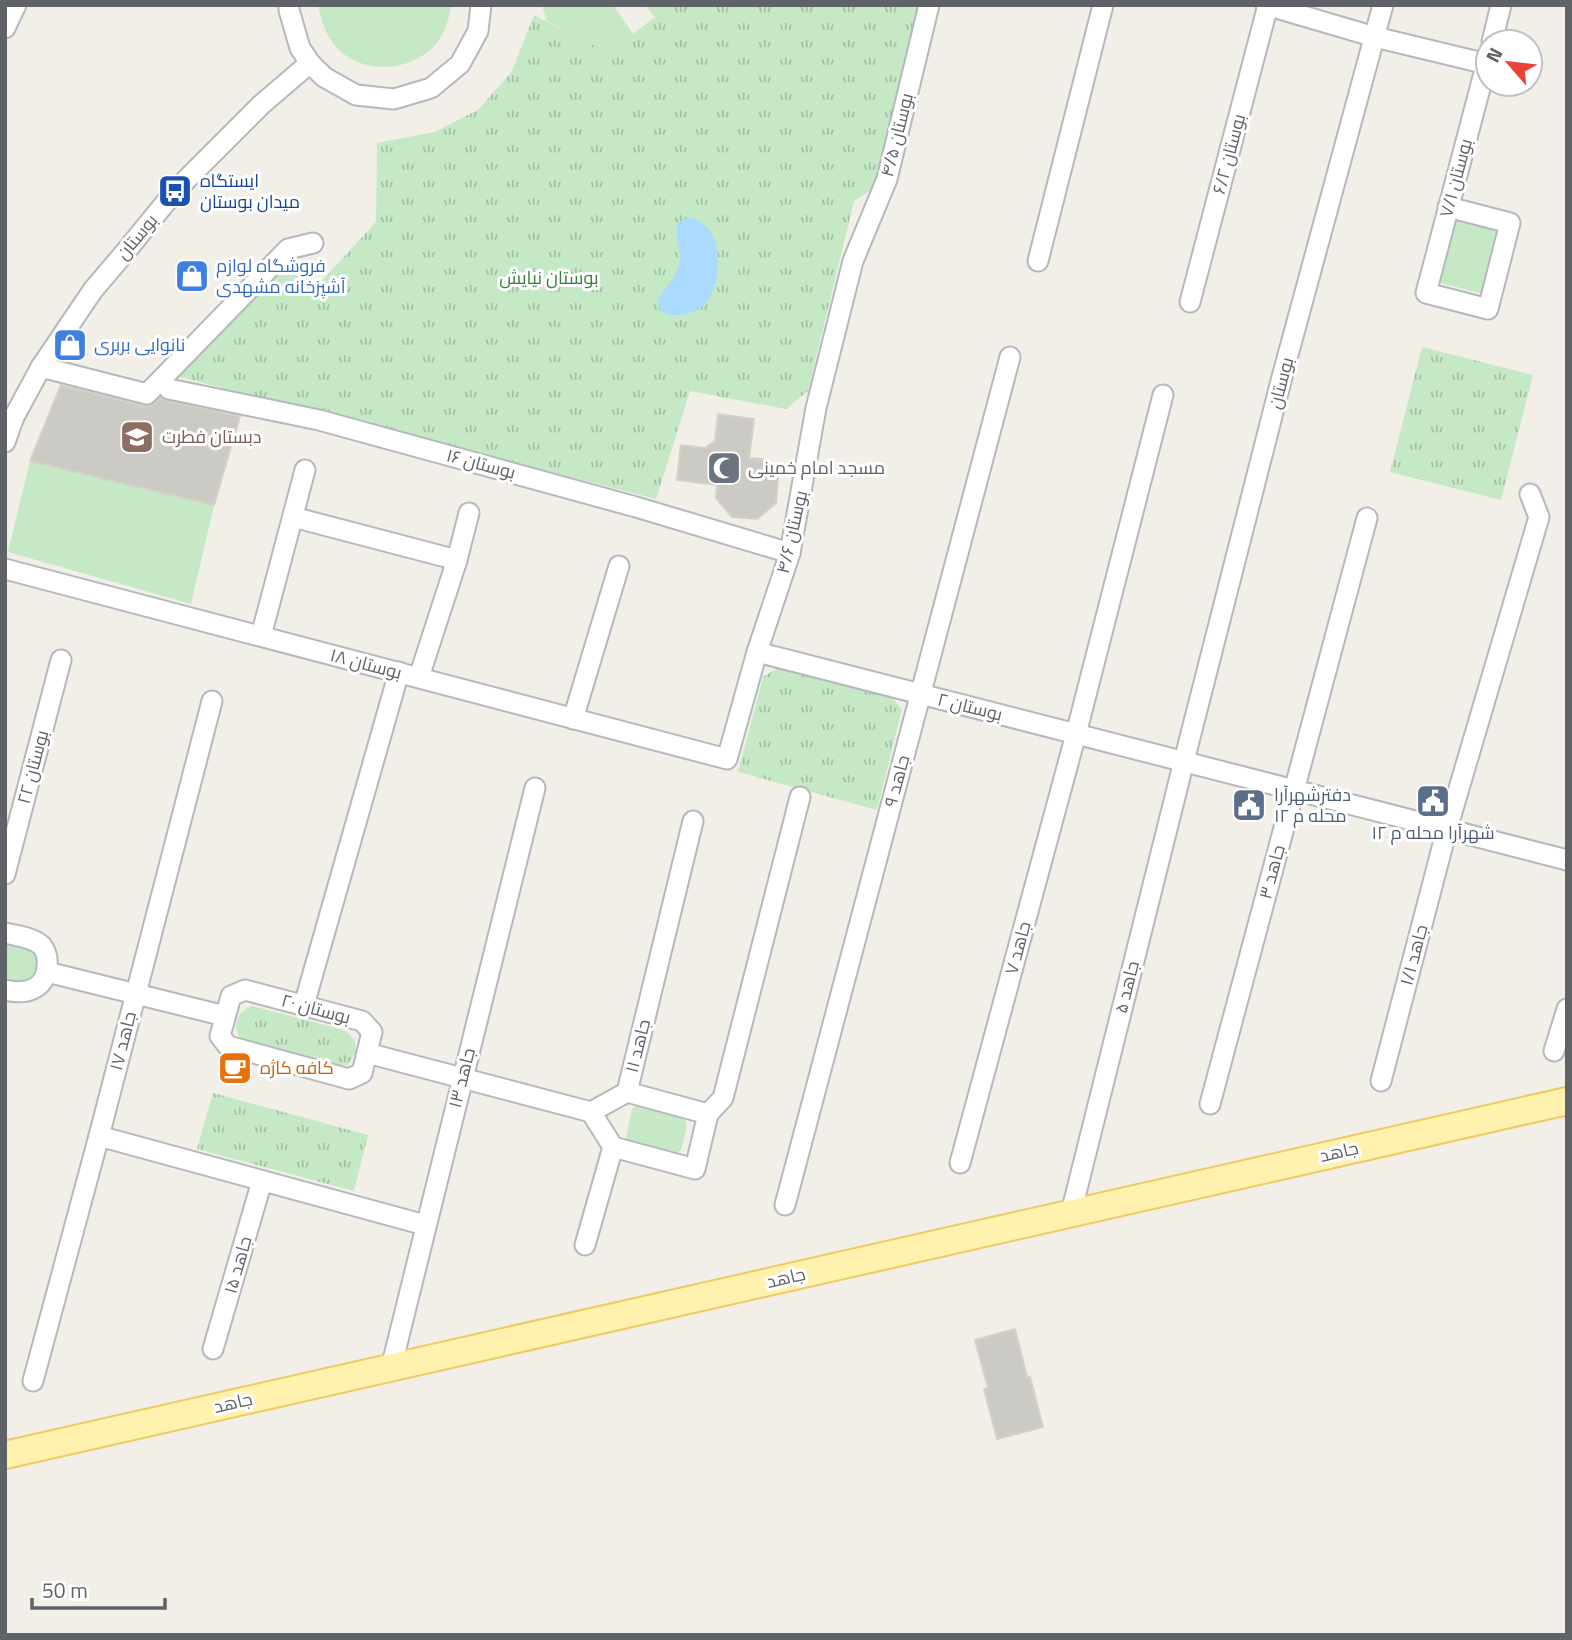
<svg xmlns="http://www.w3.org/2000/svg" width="1572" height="1640" viewBox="0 0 1572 1640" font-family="'Titillium Web',Cairo,sans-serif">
  <defs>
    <pattern id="park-tufts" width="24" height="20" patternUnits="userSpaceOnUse" patternTransform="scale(1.75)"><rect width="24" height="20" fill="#c5e8c5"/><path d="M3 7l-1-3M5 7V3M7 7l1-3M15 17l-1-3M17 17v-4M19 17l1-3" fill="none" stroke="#a3c0a4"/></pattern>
  </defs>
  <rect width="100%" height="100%" fill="#f1efe8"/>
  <g fill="#c5e8c5">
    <path d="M318 5H451C449 19 445 34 435 45 412 70 370 75 342 53 328 41 321 22 318 5Z"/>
    <polygon points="542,5 613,5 633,34 608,54 547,21"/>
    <polygon points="1454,218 1500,230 1483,294 1437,282"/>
    <polygon points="30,461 214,505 191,604 8,552"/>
    <path d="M14 942C20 944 27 945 31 948 40 956 38 973 28 979 21 983 13 980 5 979V943Z"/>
    <polygon points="638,1105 679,1116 685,1120 687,1125 681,1150 677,1154 672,1154 629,1142 626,1138 632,1109"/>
  </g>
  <g fill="url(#park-tufts)">
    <polygon points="645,5 922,5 882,183 854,201 808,391 786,409 690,391 656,499 168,374 292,261 316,287 376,222 377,143 435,132 479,109 512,71 534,15 608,53 655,17"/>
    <polygon points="1422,347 1533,375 1501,500 1390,472"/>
    <polygon points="779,667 890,696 902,709 877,810 738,772 763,677"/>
    <path d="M252 1006 344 1030C360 1041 358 1050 348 1065L338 1066 242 1040C231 1028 236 1012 252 1006Z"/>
    <polygon points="213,1093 368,1135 354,1191 197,1149"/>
  </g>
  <path fill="#aadaff" d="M692 218C695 219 699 220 702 223 724 238 722 285 705 304 699 310 689 314 680 315 672 315 667 316 660 310L658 299C668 283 681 276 680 254 679 243 675 236 677 225L683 219Z"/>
  <g fill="#cccac5" stroke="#d6d1c6" stroke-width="2">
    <polygon points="61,385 144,406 151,406 160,398 167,401 240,416 214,505 30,461"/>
    <polygon points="718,414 754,419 749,458 762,459 778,478 776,503 757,519 732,517 716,498 717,485 677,480 681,445 705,448 715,441"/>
    <polygon points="1015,1329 1027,1377 1030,1377 1043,1427 997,1439 984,1389 988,1388 975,1340"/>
  </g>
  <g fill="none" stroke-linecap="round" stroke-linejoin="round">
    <g stroke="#b5b8bc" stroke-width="23">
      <g id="minor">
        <polyline points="289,5 289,10 300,48 310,63 324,77 356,95 394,99 431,88 460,64 478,31 481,5"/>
        <polyline points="1266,5 1375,37 1487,64"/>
        <polyline points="5,28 16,5"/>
        <polyline points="1492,42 1501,5"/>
        <polyline points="1448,207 1510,223 1488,309 1426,293 1488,58"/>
        <polyline points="1038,261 1103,5"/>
        <polyline points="1190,302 1268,5"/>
        <polyline points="41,367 147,394 288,249 313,243"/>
        <polyline points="169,389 319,420 636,507 790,553"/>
        <polyline points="5,442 14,417 41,367 93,290 127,250 175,191 262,104 310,63"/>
        <polyline points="293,517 457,560"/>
        <polyline points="5,569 727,759 757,652 790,553 816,408 853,261 887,179 929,5"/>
        <polyline points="261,636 305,470"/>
        <polyline points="757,652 1567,860"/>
        <polyline points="419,677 457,560 469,513"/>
        <polyline points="573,719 619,566"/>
        <polyline points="5,874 61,660"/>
        <path d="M5 933C17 936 33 937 42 946 47 953 48 959 47 967 45 990 25 995 5 990"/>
        <polyline points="47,972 225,1016"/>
        <polygon points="245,990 362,1021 372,1032 362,1073 349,1079 228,1046 220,1036 231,996"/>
        <polyline points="304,1005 399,672"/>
        <polyline points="1554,1051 1567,1009"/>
        <polyline points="367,1053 591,1112"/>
        <polyline points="1381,1081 1447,829 1539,517 1530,494"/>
        <polyline points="1210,1104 1367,518"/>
        <polyline points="708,1114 723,1098 800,797"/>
        <polyline points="99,1136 425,1225"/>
        <polyline points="613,1147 695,1169 708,1114 627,1092"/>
        <polyline points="960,1163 1076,734 1163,395"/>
        <polyline points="785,1205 1010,357"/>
        <polyline points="1071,1213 1184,761 1282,377 1383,5"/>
        <polyline points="585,1245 613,1147 591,1112 627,1092 693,821"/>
        <polyline points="213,1349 262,1181"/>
        <polyline points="391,1368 535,788"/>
        <polyline points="33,1381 99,1136 212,701"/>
      </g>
    </g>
    <g stroke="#f2c960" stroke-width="30">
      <polyline id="major" points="5,1455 1567,1101"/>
    </g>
    <use href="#minor" stroke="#fff" stroke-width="19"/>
    <use href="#major" stroke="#fff2af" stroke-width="26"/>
  </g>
  <defs>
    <g id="bus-square" transform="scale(1.75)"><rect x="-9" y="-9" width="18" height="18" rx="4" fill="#1a4fb4" stroke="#fff"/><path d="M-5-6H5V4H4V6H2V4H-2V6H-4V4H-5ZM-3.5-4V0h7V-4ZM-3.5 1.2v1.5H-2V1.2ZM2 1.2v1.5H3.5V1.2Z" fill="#fff"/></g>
    <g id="shop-square" transform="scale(1.75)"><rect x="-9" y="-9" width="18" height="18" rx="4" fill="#3f7fe0" stroke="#fff"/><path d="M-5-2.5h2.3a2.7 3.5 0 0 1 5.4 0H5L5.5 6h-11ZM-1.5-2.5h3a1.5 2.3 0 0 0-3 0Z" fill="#fff"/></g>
    <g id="school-square" transform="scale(1.75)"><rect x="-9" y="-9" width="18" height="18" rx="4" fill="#8d6e63" stroke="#fff"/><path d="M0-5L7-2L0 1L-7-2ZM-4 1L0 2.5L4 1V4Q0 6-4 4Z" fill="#fff"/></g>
    <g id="mosque-square" transform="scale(1.75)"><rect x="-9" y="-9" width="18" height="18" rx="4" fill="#6b7280" stroke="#fff"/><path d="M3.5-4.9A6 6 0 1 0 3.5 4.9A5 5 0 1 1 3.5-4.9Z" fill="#fff"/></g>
    <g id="civic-square" transform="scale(1.75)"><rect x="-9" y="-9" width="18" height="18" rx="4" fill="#5c6f8a" stroke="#fff"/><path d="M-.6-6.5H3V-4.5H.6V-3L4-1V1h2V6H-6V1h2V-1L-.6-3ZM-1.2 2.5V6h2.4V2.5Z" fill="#fff"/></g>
    <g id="cafe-square" transform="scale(1.75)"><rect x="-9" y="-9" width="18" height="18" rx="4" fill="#e8710a" stroke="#fff"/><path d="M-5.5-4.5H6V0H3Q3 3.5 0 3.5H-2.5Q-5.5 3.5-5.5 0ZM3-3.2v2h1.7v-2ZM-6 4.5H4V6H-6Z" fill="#fff"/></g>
  </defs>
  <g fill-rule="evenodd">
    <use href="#bus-square" x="175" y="191"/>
    <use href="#shop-square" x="192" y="276"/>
    <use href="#shop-square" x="70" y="345"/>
    <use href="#school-square" x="137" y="437"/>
    <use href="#mosque-square" x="724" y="468"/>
    <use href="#civic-square" x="1433" y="801"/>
    <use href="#civic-square" x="1249" y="805"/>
    <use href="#cafe-square" x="235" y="1068"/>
  </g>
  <g text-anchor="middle" stroke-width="6" stroke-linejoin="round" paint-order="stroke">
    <g font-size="18" fill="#5f6368" stroke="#fff">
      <text transform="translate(897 135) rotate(-76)" y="6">بوستان ۴/۵</text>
      <text transform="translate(1229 154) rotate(-75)" y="6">بوستان ۶/۲</text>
      <text transform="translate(1456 178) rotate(-75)" y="6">بوستان ۷/۱</text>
      <text transform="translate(137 237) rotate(-50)" y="6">بوستان</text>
      <text transform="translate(1281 383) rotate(-75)" y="6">بوستان</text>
      <text transform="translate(481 464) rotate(15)" y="6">بوستان ۱۶</text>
      <text transform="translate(792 532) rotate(-77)" y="6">بوستان ۴/۶</text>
      <text transform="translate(366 664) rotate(15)" y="6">بوستان ۱۸</text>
      <text transform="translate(970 707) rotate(14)" y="6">بوستان ۲</text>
      <text transform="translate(33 767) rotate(-75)" y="6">بوستان ۲۲</text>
      <text transform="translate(897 781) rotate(-75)" y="6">جاهد ۹</text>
      <text transform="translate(1272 872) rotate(-75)" y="6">جاهد ۳</text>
      <text transform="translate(1018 948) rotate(-75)" y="6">جاهد ۷</text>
      <text transform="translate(1414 955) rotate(-75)" y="6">جاهد ۱/۱</text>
      <text transform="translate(1127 987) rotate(-76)" y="6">جاهد ۵</text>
      <text transform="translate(316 1009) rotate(15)" y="6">بوستان ۲۰</text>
      <text transform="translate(123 1041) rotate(-76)" y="6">جاهد ۱۷</text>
      <text transform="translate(638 1046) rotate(-76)" y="6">جاهد ۱۱</text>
      <text transform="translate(462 1078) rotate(-76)" y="6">جاهد ۱۳</text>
      <text transform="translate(1339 1152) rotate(-13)" y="6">جاهد</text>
      <text transform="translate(238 1265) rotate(-74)" y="6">جاهد ۱۵</text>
      <text transform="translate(786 1278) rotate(-13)" y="6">جاهد</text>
      <text transform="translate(233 1403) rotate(-13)" y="6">جاهد</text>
    </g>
    <g font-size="18" fill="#164399" stroke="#fff" text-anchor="start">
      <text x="200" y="187">ایستگاه<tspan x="200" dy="21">میدان بوستان</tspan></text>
    </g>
    <g font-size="18" fill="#366cbe" stroke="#fff" text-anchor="start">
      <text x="216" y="272">فروشگاه لوازم<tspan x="216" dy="21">آشپزخانه مشهدی</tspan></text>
      <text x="94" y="351">نانوایی بربری</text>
    </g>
    <g font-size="18" fill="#348238" stroke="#fff">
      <text x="549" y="284">بوستان نیایش</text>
    </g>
    <g font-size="18" fill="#785e54" stroke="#fff" text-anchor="start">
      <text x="162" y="443">دبستان فطرت</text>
    </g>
    <g font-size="18" fill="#5b616d" stroke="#fff" text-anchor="start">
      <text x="748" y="474">مسجد امام خمینی</text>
    </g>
    <g font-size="18" fill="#4e5e75" stroke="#fff" text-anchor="start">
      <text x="1274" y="801">دفترشهرآرا<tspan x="1274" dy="21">محله م ۱۲</tspan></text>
      <text x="1433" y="839" text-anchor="middle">شهرآرا محله م ۱۲</text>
    </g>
    <g font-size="18" fill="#c56008" stroke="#fff" text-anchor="start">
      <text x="260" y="1074">کافه کاژه</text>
    </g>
  </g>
  <rect width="1572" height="1640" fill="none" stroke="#5f6368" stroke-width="14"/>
  <g transform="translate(1509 63) rotate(298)"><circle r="33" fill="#ffffff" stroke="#bfc1c3" stroke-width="2"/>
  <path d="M0-5L12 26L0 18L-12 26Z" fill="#ea4335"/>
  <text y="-10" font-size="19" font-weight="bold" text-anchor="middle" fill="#5f6368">N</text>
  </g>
  <path d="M32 1598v10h133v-10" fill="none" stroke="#5f6368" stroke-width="3.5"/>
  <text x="42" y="1598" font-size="21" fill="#5f6368" stroke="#ffffff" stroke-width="5" paint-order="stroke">50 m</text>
</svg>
